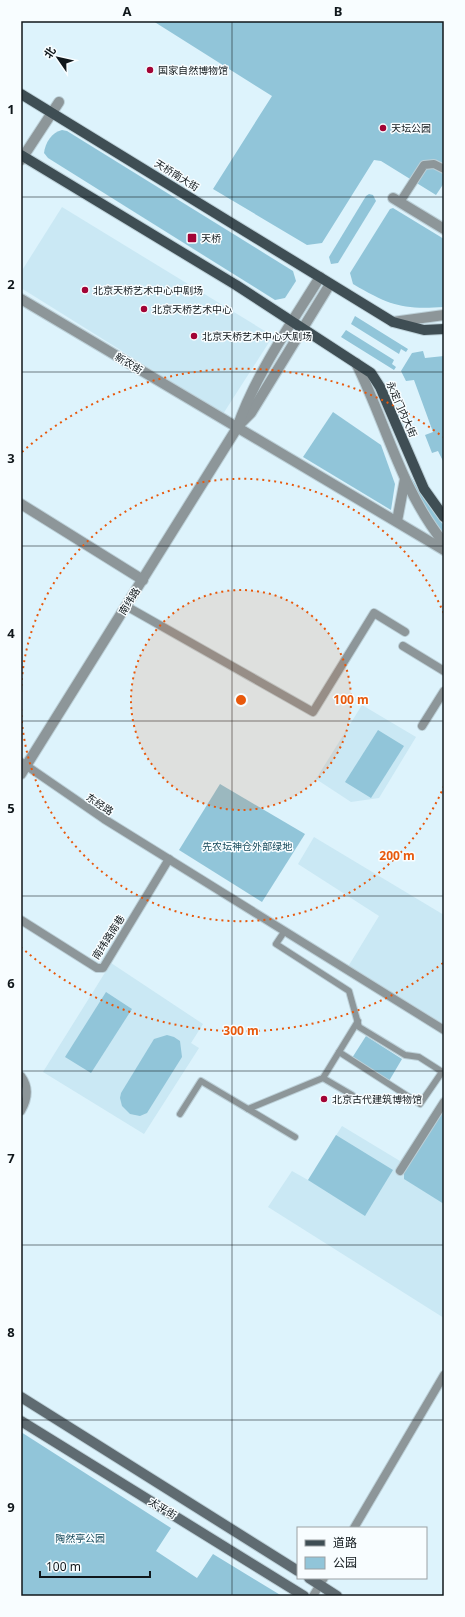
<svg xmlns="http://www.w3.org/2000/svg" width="465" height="1617" viewBox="0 0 465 1617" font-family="'Noto Sans','Noto Sans SC',sans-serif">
  <rect width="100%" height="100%" fill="#ddf3fc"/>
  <g fill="#cae8f4">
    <polygon points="62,207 273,336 223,414 21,288 21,272"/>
    <polygon points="362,705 416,737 379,798 351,802 316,779"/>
    <polygon points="314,837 444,915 444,1031 346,970 379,916 298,864"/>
    <polygon points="111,963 203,1024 191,1043 199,1048 144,1134 43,1072"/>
    <polygon points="444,1094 444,1318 268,1207 292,1171 308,1180 342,1126 400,1161"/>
  </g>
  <g fill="#91c5d9">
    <polygon points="153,21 444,21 444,183 436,195 381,161 374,160 322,243 307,245 213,189 272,96"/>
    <path d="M62 130 67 131 293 271 296 281 285 298 275 300 48 158 44 153C45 143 52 132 62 130Z"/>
    <polygon points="369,194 373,195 376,201 338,263 331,264 329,257 366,196"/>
    <path d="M393 208 444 239V307C402 310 389 305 353 284L350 273 390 209Z"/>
    <polygon points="355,316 408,349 406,352 401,349 399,354 351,324"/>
    <polygon points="346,330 394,360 392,364 396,367 394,370 341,337"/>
    <polygon points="423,351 425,358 444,356 444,463 438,451 432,453 425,435 433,432 414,380 406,381 401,371 412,353"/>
    <polygon points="333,412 381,445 395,484 391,510 303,457"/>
    <polygon points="405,467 424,499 444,526 444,536 421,506"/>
    <polygon points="378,730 404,746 371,798 345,782"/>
    <polygon points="220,784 305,834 262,902 179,850"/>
    <polygon points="106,992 132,1009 91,1073 65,1057"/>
    <polygon points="167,1035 174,1037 180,1041 182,1057 147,1113 140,1116 130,1114 122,1106 120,1098 121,1093 154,1039"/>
    <polygon points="366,1036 402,1059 389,1081 352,1058"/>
    <polygon points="444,1109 444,1204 404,1179 404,1169"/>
    <polygon points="336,1135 393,1170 365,1216 308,1180"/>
    <polygon points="21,1432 171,1528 156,1551 197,1578 213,1554 282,1596 21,1596"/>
  </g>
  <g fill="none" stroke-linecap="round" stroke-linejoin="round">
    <g stroke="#bcd0d8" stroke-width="8">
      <g id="pedestrian">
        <polyline points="284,932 276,944 349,991 359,1027 405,1055 419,1057 444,1073"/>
        <polyline points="339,1052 420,1104 442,1072"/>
        <polyline points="323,1078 352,1095"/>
        <polyline points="248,1109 295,1137"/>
        <polyline points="180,1114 201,1081 248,1109 323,1078 358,1021"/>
      </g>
    </g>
    <g stroke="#bcd0d8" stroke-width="10">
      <g id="minor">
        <polyline points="400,202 424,165 434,164 444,169"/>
        <polyline points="126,606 313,712 374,613 405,632"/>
        <polyline points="403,646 444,671"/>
        <polyline points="422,726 444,691"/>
        <polyline points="21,762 104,819 444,1030"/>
        <polyline points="21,920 97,968 103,968 169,859"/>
        <path d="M21 1076C30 1088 28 1099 21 1111"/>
        <polyline points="400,1171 444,1102"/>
        <polyline points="354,1528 444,1375"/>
        <polyline points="313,1596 324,1578"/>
      </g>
    </g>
    <g stroke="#bcd0d8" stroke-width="12">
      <g id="tertiary">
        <polyline points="21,160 59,102"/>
        <polyline points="393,198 444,229"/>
        <polyline points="21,299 444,550"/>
        <polyline points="393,322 444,315"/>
        <path d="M356 363C386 423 401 490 444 543"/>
        <polyline points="239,425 251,413 330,284"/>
        <polyline points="21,504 143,580"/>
        <polyline points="397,521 405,479"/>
        <path d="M21 774 237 428C255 375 291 324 320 277"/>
      </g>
    </g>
    <g stroke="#bcd0d8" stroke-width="12">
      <g id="secondary">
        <polyline points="21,1397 298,1571"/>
        <polyline points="21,1421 304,1596"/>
        <polyline points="309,1578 337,1596"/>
      </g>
    </g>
    <g stroke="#bcd0d8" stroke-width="12">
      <g id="primary">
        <polyline points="21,94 393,322 424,330 444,329"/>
        <polyline points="21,155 236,285 371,373 380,387 424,489 444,517"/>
      </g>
    </g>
    <use href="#pedestrian" stroke="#8d9699" stroke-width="6"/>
    <use href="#minor" stroke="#8d9699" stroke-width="8"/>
    <use href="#tertiary" stroke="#8d9699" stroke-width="10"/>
    <use href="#secondary" stroke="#5f6b71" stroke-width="10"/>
    <use href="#primary" stroke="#3f4e54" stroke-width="10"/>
  </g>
  <path fill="none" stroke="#10171b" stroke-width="1" stroke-opacity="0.55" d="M232 21V1596M21 197H444M21 372H444M21 546H444M21 721H444M21 896H444M21 1071H444M21 1245H444M21 1420H444"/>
  <circle cx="241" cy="700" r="110" fill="#e8590c" fill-opacity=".12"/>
  <g fill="none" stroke="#e8590c" stroke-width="2" stroke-dasharray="2 4">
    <circle cx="241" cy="700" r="110"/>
    <path d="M444 786A220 220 0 0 1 21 702M21 698A220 220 0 0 1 444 614"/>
    <path d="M443 963A331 331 0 0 1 22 948M22 452A331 331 0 0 1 443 437"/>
  </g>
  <g fill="#a20335" stroke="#f8fdff" stroke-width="1.5">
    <circle cx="150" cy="70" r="4"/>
    <circle cx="383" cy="128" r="4"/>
    <rect x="187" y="233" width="10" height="10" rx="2"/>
    <circle cx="85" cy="290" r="4"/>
    <circle cx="144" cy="309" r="4"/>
    <circle cx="194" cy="336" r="4"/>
    <circle cx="324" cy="1099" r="4"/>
  </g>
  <g text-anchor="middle" stroke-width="3" stroke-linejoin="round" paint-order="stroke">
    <g font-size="10" fill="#10171b" stroke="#f8fdff" text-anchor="start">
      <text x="158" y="74">国家自然博物馆</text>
      <text x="391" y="132">天坛公园</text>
      <text x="201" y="242">天桥</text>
      <text x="93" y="294">北京天桥艺术中心中剧场</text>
      <text x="152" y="313">北京天桥艺术中心</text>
      <text x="202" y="340">北京天桥艺术中心大剧场</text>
      <text x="332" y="1103">北京古代建筑博物馆</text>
    </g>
    <g font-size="10" fill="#10171b" stroke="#f8fdff">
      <text transform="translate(177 175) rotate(32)" y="4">天桥南大街</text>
      <text transform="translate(129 363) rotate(31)" y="4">新农街</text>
      <text transform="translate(402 409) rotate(66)" y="4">永定门内大街</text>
      <text transform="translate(129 601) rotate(-58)" y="4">南纬路</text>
      <text transform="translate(100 804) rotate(34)" y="4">东经路</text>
      <text transform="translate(108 937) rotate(-57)" y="4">南纬路南巷</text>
      <text transform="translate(163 1508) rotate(31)" y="4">太平街</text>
    </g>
    <g font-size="10" fill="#15495b" stroke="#f8fdff">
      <text x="247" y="850">先农坛神仓外部绿地</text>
      <text x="80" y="1542">陶然亭公园</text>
    </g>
  </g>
  <circle cx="241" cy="700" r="6" fill="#e8590c" stroke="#f8fdff" stroke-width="2"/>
  <g font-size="12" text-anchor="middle" font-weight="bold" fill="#e8590c" stroke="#f8fdff" stroke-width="3" stroke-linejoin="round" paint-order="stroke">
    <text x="351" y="704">100 m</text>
    <text x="397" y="860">200 m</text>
    <text x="241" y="1035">300 m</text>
  </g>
  <rect width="465" height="1617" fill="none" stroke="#f8fdff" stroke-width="44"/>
  <rect x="297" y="1527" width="130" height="52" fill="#f8fdff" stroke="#9ba1a4"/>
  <rect x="305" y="1540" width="20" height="6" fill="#3f4e54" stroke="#9ba1a4"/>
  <text x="333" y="1547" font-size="12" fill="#10171b">道路</text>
  <rect x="305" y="1557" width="20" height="12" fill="#91c5d9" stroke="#9ba1a4"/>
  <text x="333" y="1567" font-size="12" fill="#10171b">公园</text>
  <g transform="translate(58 58) rotate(304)" stroke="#f8fdff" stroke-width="3" paint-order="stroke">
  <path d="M0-3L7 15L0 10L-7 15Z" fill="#10171b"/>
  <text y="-6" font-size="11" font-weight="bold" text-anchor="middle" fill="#10171b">北</text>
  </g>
  <path d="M40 1571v6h110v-6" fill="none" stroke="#10171b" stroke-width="2"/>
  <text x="46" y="1571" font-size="12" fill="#10171b" stroke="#f8fdff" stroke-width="3" paint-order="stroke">100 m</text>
  <rect x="22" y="22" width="421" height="1573" fill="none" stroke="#10171b" stroke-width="1.5"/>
  <g font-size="13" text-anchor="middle" font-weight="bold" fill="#10171b">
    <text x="127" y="16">A</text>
    <text x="338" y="16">B</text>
    <text x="11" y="114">1</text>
    <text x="11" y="289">2</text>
    <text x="11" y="463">3</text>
    <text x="11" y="638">4</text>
    <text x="11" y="813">5</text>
    <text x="11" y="988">6</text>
    <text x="11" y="1163">7</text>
    <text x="11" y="1337">8</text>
    <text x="11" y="1512">9</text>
  </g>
</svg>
